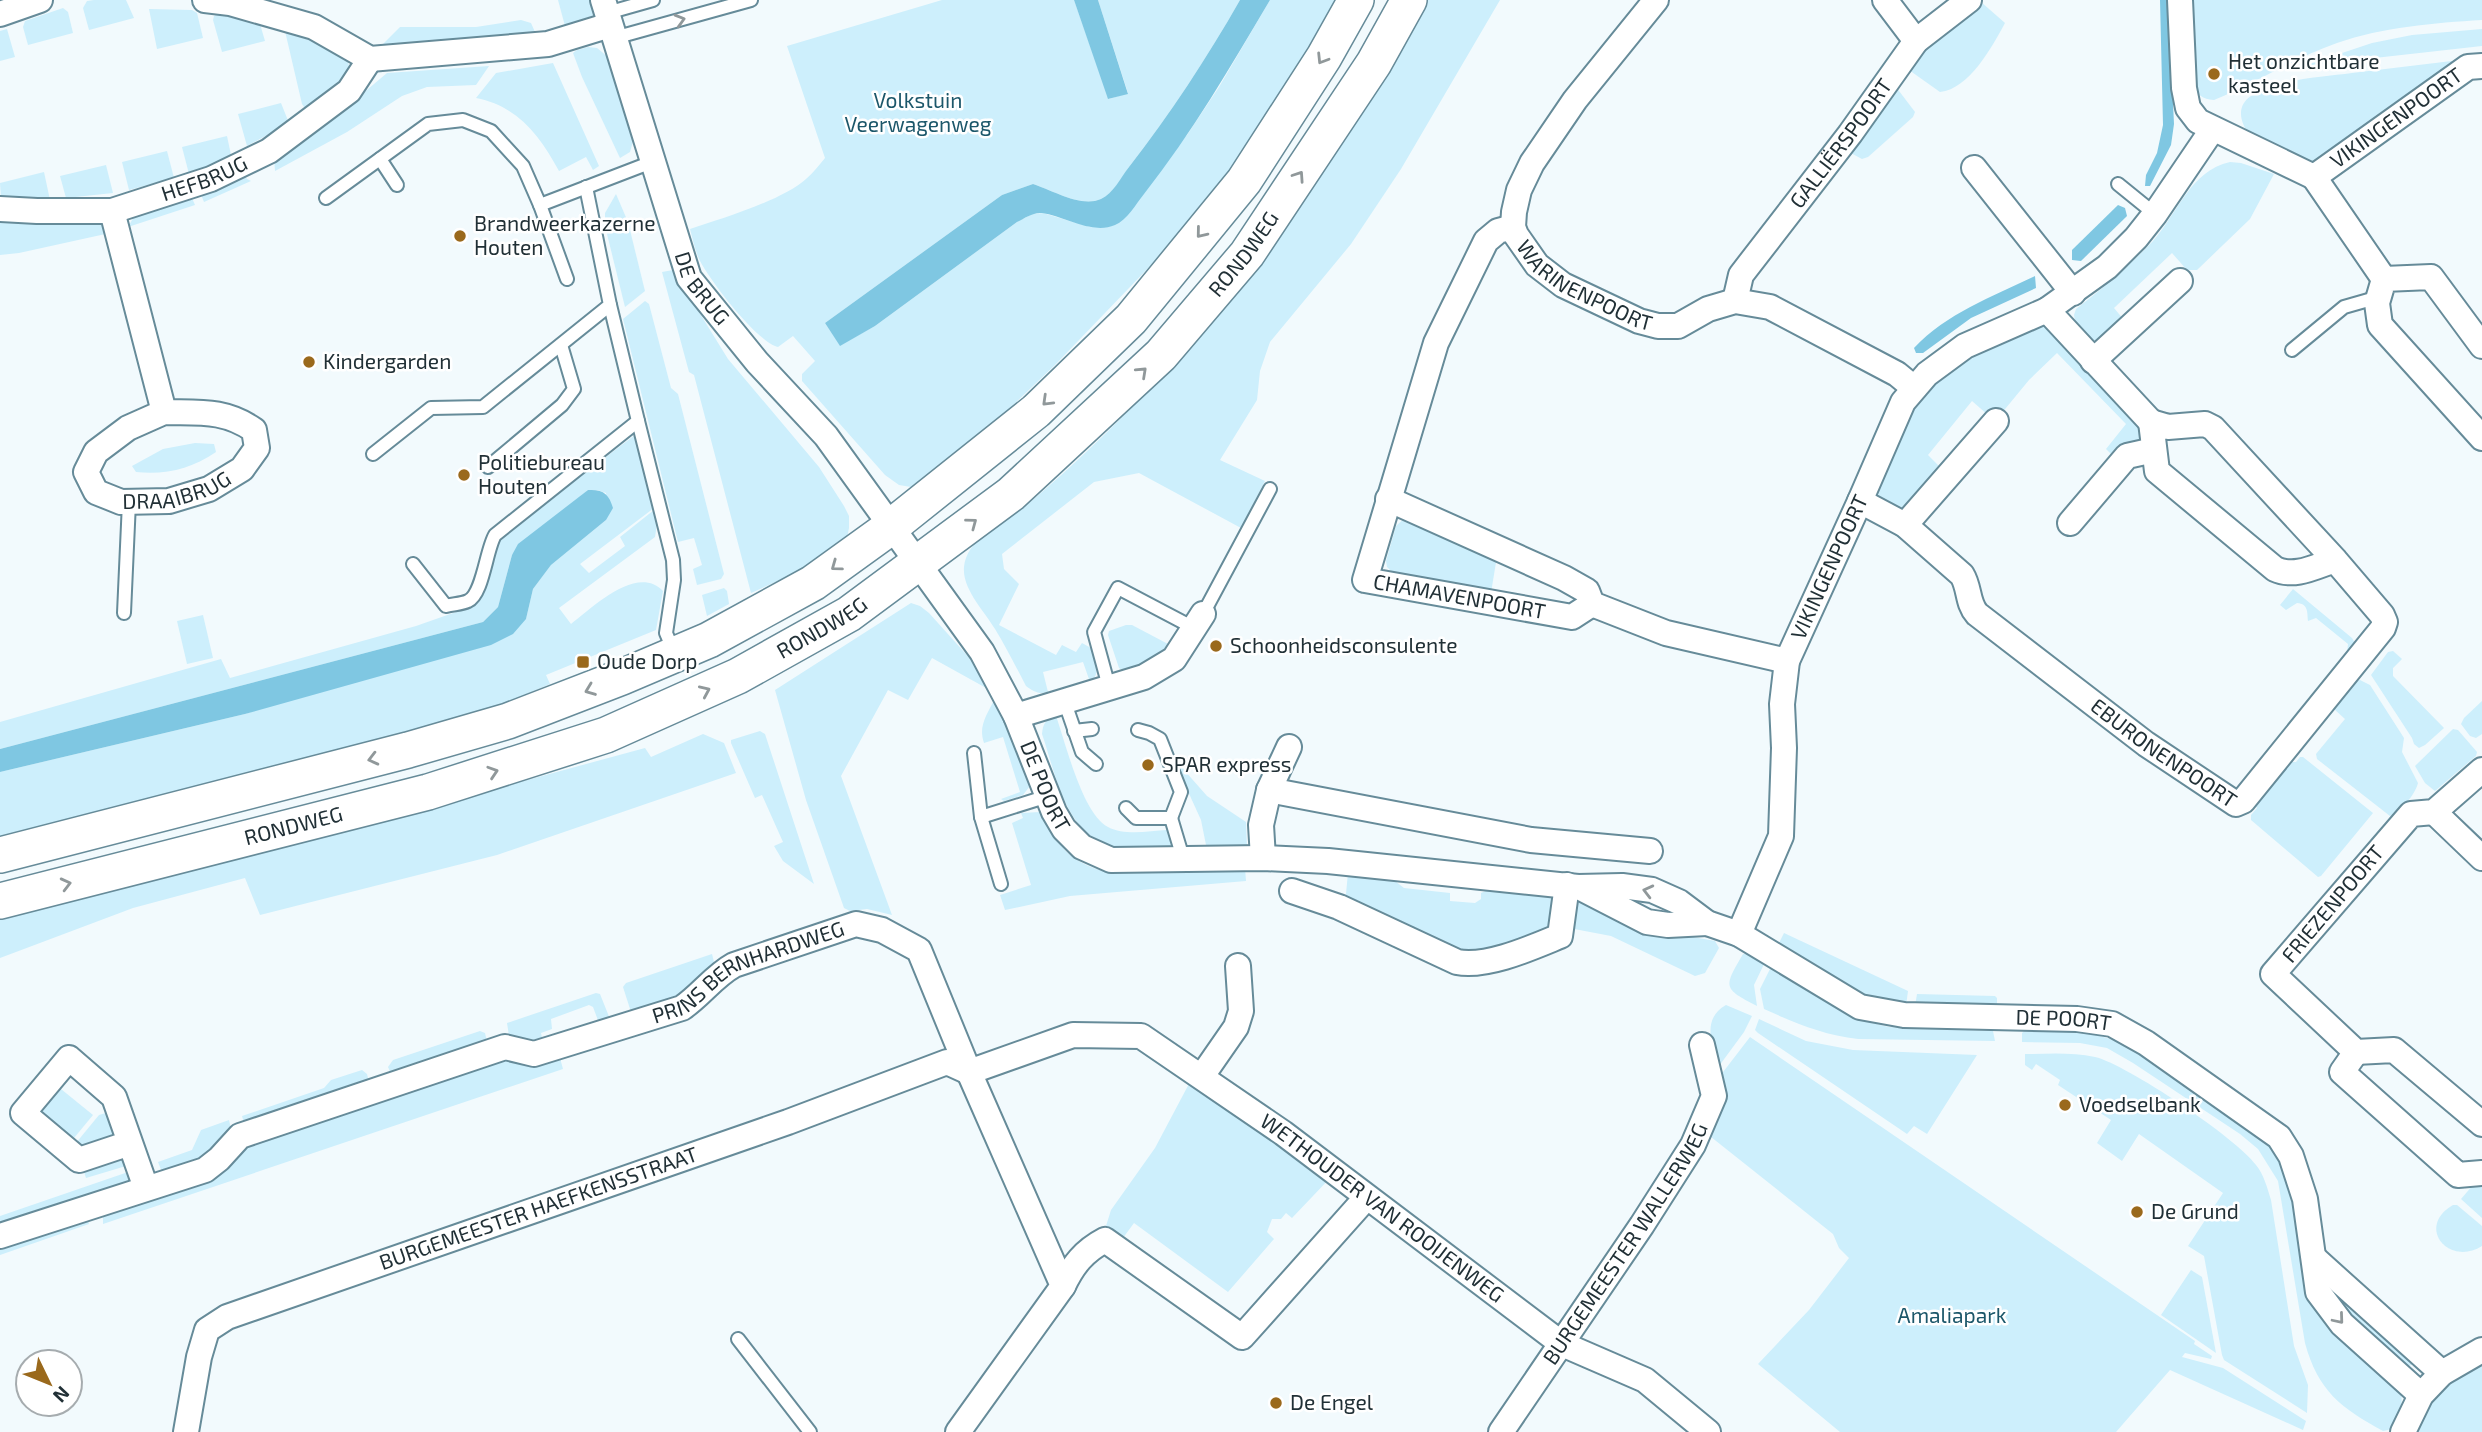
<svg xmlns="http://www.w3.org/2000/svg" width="2482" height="1432" viewBox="0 0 2482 1432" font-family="'Exo 2',sans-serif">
  <rect width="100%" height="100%" fill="#f2fafd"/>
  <g fill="#cdeffc">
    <polygon points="94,0 126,0 134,18 89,30 83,8 87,1"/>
    <polygon points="558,0 596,0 596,14 592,18 565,26"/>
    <path d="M942 0H1074L1109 99 1128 93 1098 0H1240C1207 58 1170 114 1129 167 1122 177 1113 194 1101 199 1081 208 1052 190 1033 184L1002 195 825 323 840 345 875 326 1017 222 1032 214 1043 213 1090 227 1187 135 1219 87 1270 0H1344L1276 113 1179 236 1055 365 1009 409 911 487 899 485 885 475 802 381V374L815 361 793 336 778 347C757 342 711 282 700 261 695 251 693 240 690 229 721 219 783 200 806 179 813 173 819 165 825 158L787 46Z"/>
    <path d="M1425 0H1500L1401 169 1351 244 1270 342 1260 371 1257 400 1220 460 1265 481 1241 528 1139 473 1094 482 1002 554 1004 569 1019 584 999 625 1056 655 1062 645 1076 652 1082 643 1091 648C1096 661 1102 672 1090 682L1083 662 1043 672 1048 692C1039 695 1033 691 1026 686 1016 667 1006 647 995 629 985 612 962 589 964 567 967 538 1002 524 1023 508 1078 463 1129 411 1178 359Z"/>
    <path d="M2189 0H2482V20C2434 23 2383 27 2337 43 2294 58 2256 83 2214 100 2202 99 2198 95 2193 85Z"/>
    <path d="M1981 2 2005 23C1992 47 1969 89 1940 92L1909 70 1932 40Z"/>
    <polygon points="63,8 68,12 73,33 28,45 23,27 25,21"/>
    <polygon points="149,9 192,10 197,13 203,38 157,49"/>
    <polygon points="220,12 260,24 265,41 222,52 213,20 214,16"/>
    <polygon points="521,20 531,23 535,32 423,46 382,45 400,27 476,27"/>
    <polygon points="7,29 15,57 0,61 0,31"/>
    <polygon points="2482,29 2482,46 2303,66 2372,43 2412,35"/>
    <path d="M285 31C301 35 335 47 346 59 350 63 349 70 349 75L307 111 302 104Z"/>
    <polygon points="588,47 597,48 608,57 634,138 630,152 620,158 582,77 573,53 577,50"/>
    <path d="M2460 60 2315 165 2249 134C2240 122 2236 106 2251 96 2277 79 2322 77 2352 73 2388 69 2424 64 2460 60Z"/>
    <path d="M553 63 599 166 593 170 586 157 559 171C540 136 518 106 476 98L496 73Z"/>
    <polygon points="489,66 476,85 427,87 402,96 347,132 275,171 274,158 348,106 387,73"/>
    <polygon points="1896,87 1915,112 1913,117 1868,157 1862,159 1847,151"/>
    <polygon points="281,103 289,123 247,146 238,114"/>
    <polygon points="227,136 231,155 189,174 182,147"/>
    <polygon points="167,151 174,178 129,190 122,162"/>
    <path d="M2230 162 2241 163 2274 174 2250 219 2197 270H2187L2172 253 2114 308 2124 320 2098 347 2081 337 2086 332 2075 321 2074 315 2076 309C2103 288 2129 266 2153 241 2178 213 2190 171 2230 162Z"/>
    <polygon points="106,165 113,193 66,198 60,176"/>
    <polygon points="44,172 50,200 1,198 0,183"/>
    <polygon points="244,174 247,179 251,181 204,202 200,192"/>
    <polygon points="616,194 628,222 645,291 625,307 605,226 605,213"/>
    <polygon points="191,196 195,205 128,227 136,213"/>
    <polygon points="0,220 95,220 106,226 110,233 19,253 0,255"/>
    <polygon points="673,270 728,359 819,467 844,506 849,516 849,528 846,543 838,554 751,593 694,375 689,372 662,272"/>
    <polygon points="645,301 649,304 671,388 678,394 724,574 721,579 697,585 693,569 702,565 694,538 678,542 623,319"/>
    <path d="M2029 326H2044L2054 333 2139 424 2141 438 2139 445 2114 457 2106 449 2126 424 2057 353 2029 380 2001 414 1988 415 1972 401 1928 455 1941 468 1901 511 1882 503 1877 493C1886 470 1893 443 1906 422 1933 373 1981 350 2029 326Z"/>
    <path d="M635 435 654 508 580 564 589 573 625 546 620 537 654 510 657 524 655 537 559 608 571 624C593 607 637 564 663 591L656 630 546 675 550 684 448 728 0 844V772L245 714 526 619 533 589 551 565 606 520V493L597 490H588L512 555 498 607 483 622 0 749V722L221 659 230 678 416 626 473 606 480 600 498 538Z"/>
    <path d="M195 443 214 444 216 452C191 469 166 475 136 472L132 466 163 449Z"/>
    <polygon points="1406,517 1497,556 1491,593 1395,575 1387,567 1386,561 1396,526"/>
    <polygon points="724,588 727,591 729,604 707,616 702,595"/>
    <path d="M2293 589 2352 638 2355 643 2340 661 2347 653 2348 644 2316 618 2308 621C2307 613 2309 604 2297 603L2286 610 2280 605Z"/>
    <path d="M911 603 920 606 929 613 992 683 1033 782 1023 795 1004 801 1001 799 1020 792 1003 737 984 743C978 726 987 715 994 700L988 689 932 658 908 700 888 690 841 776 892 915 867 909 850 911 844 908 806 800 775 690Z"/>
    <polygon points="203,615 213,658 187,664 177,621"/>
    <polygon points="1126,625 1132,625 1168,644 1169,648 1164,658 1124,671 1119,668 1108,635 1109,631"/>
    <polygon points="2393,651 2402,659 2393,668 2393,676 2444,728 2425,745 2419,748 2414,744 2412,738 2371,675 2388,652"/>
    <path d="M2360 680 2370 685 2404 738 2402 752 2418 783C2415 795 2401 811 2390 816L2317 759 2316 754 2345 719 2334 709 2355 681Z"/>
    <polygon points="2482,701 2482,734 2476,738 2470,736 2461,724 2464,718"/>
    <path d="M1056 716C1066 744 1082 813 1108 827 1125 836 1149 831 1167 830L1172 833 1173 843 1168 848C1150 849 1131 851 1114 847 1065 836 1056 774 1042 734 1043 723 1046 719 1056 716Z"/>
    <polygon points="2453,729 2458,730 2477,752 2476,756 2435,791 2425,783 2415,766"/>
    <polygon points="760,731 765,734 814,884 783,861 774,846 783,842 762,795 755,798 731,743 731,740"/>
    <polygon points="703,734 724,743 736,773 497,855 260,915 245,878 133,908 0,958 0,917 369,823 645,748 651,757"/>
    <polygon points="2300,757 2303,757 2373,813 2321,876 2318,877 2251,820 2251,815 2257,808 2254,804 2289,762 2296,762"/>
    <polygon points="1177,762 1207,796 1246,822 1247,847 1212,848 1206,845 1201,820 1176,765"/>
    <path d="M1040 812C1049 820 1050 826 1055 836 1066 857 1085 866 1106 872L1245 868 1246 881 1070 896 1005 910 1000 895 1031 885 1012 823 1023 818 1021 813Z"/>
    <polygon points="1348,873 1390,877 1404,888 1450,893 1450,901 1475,903 1481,899 1481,893 1492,888 1551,895 1552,903 1547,935 1477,958 1345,904"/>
    <polygon points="1577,899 1682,935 1715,941 1719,948 1705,973 1695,976 1611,936 1569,928"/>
    <polygon points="1784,933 1908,991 1906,1006 1880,1002 1853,991 1779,943"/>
    <polygon points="712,954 714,962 684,996 631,1012 623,987 626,983"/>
    <path d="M1743 954H1747L1765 962 1754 985 1757 1006C1722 988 1724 987 1743 954Z"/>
    <path d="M1772 965C1809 989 1845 1018 1889 1027L1993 1031 1995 1041 1858 1039C1823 1035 1795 1023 1764 1009L1760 989Z"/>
    <polygon points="596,993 600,994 610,1019 599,1023 593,1007 589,1005 551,1019 552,1029 541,1033 543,1042 509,1036 507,1023"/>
    <polygon points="1917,994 1995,996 1997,998 1997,1006 1915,1006"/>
    <path d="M1726 1005 1752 1016 1744 1032 1719 1066C1712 1045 1701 1019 1726 1005Z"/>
    <polygon points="1759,1019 1806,1041 1853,1050 1977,1055 1927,1134 1914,1126 1907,1134 1758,1033 1755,1030"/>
    <path d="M2025 1030C2065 1031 2093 1029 2130 1047L2253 1129 2275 1152 2292 1188 2308 1276 2401 1391C2403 1405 2401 1430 2383 1431 2341 1408 2318 1391 2305 1343L2278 1181 2258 1149 2240 1134 2133 1063 2107 1048 2080 1043 2022 1042V1033Z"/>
    <polygon points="480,1031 485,1033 487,1042 391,1074 388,1067 393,1060"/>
    <polygon points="1750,1037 2195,1341 2194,1344 2212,1356 2211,1359 2185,1353 2182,1357 2223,1368 2306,1421 2303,1430 2170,1370 2116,1432 1840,1432 1758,1364 1809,1310 1849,1258 1839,1248 1833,1234 1706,1133 1720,1076"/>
    <path d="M2025 1054C2048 1054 2072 1052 2095 1057 2126 1064 2238 1139 2256 1165 2264 1175 2267 1187 2271 1200L2294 1346 2308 1385 2307 1413 2224 1360 2222 1355 2204 1256 2188 1246 2223 1193 2139 1134 2122 1161 2097 1143 2111 1120 2058 1085 2060 1080 2036 1064 2032 1070 2025 1065Z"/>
    <polygon points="560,1058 563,1069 103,1224 103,1211 227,1169 250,1144 499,1059"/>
    <polygon points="362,1070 367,1074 369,1082 244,1123 242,1116 324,1088 331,1080"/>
    <polygon points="1191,1080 1332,1176 1292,1218 1286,1213 1281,1219 1272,1219 1267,1232 1274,1239 1228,1292 1134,1223 1123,1238 1106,1226 1111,1210 1155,1148"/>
    <polygon points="56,1085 93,1115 74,1138 41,1111 40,1107"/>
    <polygon points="109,1112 115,1134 112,1140 82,1147 76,1143 99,1115"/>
    <polygon points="229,1120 231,1129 203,1158 162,1172 158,1162 192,1150 201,1130"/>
    <polygon points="123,1156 126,1166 86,1178 82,1166"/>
    <polygon points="131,1171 132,1180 129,1183 0,1227 0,1216"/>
    <polygon points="2482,1182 2482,1218 2461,1199 2473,1185"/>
    <path d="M2453 1205H2457L2482 1226V1246C2449 1267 2415 1227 2453 1205Z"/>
    <polygon points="87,1217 89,1224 0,1255 0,1247"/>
    <polygon points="2191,1270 2202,1277 2216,1353 2161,1315"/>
    <polygon points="2323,1278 2415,1363 2409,1366 2399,1363 2344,1315"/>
    <path d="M2482 1363V1432H2414C2435 1394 2445 1385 2482 1363Z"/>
  </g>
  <g fill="#7fc7e2">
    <polygon points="1074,0 1098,0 1128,94 1108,99"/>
    <path d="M1240 0H1270C1231 66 1192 133 1144 194 1136 204 1127 220 1115 225 1092 235 1064 216 1042 213 1033 212 1025 218 1017 222L875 326 840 346 825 323 1002 195 1033 184C1052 190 1081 208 1101 199 1113 194 1121 177 1129 167 1170 114 1207 58 1240 0Z"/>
    <polygon points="2160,0 2168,0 2174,124 2171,145 2150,186 2145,186 2146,175 2157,153 2163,125"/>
    <polygon points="2118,205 2125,208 2127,216 2081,261 2072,260 2072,250"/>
    <path d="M2035 276 2036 288 1971 318 1923 353H1916L1914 348C1947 313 1992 297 2035 276Z"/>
    <path d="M588 490C603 489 609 494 613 508L606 520 551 565 533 589 526 619 513 634 491 645 245 714 0 772V749L483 622 498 607 512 555 518 544Z"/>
  </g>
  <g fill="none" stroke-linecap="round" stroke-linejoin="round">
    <g stroke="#668b99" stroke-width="16">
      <g id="lane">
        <polyline points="607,13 653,0"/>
        <polyline points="614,38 751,0"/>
        <polyline points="380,159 397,185"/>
        <polyline points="2118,184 2155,214"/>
        <polyline points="326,198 428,124 463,120 491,131 523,166 540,205 652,162"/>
        <polyline points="540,205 567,279"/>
        <polyline points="2292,350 2344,307 2379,297"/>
        <polyline points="638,421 673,560 674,580 666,633 674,652"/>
        <polyline points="373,454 431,408 483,407 610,305 586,187"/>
        <polyline points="488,467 562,405 574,389 561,345"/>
        <path d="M413 564 446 606C453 604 462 604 468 601 483 594 486 550 495 535L638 421 610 305"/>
        <polyline points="124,613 129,502"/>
        <polyline points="1203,614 1270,489"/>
        <polyline points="1109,687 1094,632 1118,588 1194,628"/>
        <polyline points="1064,700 1082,752 1096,764"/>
        <polyline points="1138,730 1149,733 1160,739 1181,792 1171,818"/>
        <polyline points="1074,731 1092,729"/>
        <polyline points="974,753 981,817 1001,884"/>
        <polyline points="1126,808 1136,818 1171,818 1183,858"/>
        <polyline points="981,817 1048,796"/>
        <polyline points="738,1339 810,1432"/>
      </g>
    </g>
    <g stroke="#668b99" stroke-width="28">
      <g id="street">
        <polyline points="205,0 230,3 314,27 370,59 548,44 610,25"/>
        <path id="s1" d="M603 0 689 278 757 362 826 436 982 652 1016 716 1054 812 1064 829 1082 847 1111 860 1263 858 1328 861 1578 887 1622 886 1652 890 1679 902 1707 923 1739 934 1860 1007 1904 1015 2077 1019 2112 1024 2146 1043 2279 1137 2291 1156 2305 1199 2318 1292 2342 1324 2421 1395"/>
        <path id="s2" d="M1656 0 1575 100 1532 163 1519 190 1514 212 1513 227 1516 235 1537 265 1563 285 1639 321 1658 326H1678L1708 309 1735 301 1770 307 1897 374 1914 388"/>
        <polyline points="1885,0 1916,41"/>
        <path id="s3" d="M2180 0 2184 88 2188 108 2198 121 2314 177 2468 67 2482 66"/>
        <polyline points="0,14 40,0"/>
        <polyline points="1974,168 2073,293"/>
        <polyline points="2314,177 2384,279"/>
        <path id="s4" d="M0 209 37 211H112L211 179 269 151 349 91 370 59"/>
        <path id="s5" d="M112 211 164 412 128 428 96 452 86 472 96 492 121 502 169 501 209 489 242 469 257 448 254 430C224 409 198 413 164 412"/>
        <path id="s6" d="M1513 227 1498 231 1486 241 1436 343 1365 580 1572 617 1592 604"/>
        <path id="s7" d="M1735 301 1741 275 1850 134 1916 41 1969 0"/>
        <polyline points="2047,310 2151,422"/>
        <polyline points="2482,346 2431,277 2384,279 2377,303 2380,325 2482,438"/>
        <polyline points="2093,361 2180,281"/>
        <polyline points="1388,499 1564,578 1587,591 1592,604 1666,633 1787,661"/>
        <path id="s8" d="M1860 501 1905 525 1962 575C1970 588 1967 603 1977 614L2146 744 2236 804 2243 801 2383 628 2385 622 2382 615 2335 560 2213 428 2205 424 2168 427 2151 422 2157 471 2275 569C2295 578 2314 567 2335 560"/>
        <polyline points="2070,523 2127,456 2154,450"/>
        <polyline points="1905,525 1996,421"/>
        <polyline points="1016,716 1144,677 1174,659 1203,614"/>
        <polyline points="2482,770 2434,812 2411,814 2273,974 2356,1052 2394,1050 2482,1124"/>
        <polyline points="1269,790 1531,840 1650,851"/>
        <polyline points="2434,812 2482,858"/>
        <polyline points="1263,858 1261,825 1269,790 1289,747"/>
        <polyline points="1579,887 1647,922 1668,925 1707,923"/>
        <path d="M1292 891 1339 907 1457 962C1487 968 1533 947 1560 936L1567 885"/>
        <path id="s9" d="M1739 934 1781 836 1784 748 1782 704 1787 661 1860 501 1903 402 1927 374 1965 346 2047 310 2107 267 2136 238 2155 214 2212 130"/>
        <polyline points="2356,1052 2342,1072 2458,1175 2482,1173"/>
        <polyline points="1202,1076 1236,1027 1241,1011 1238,966"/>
        <polyline points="130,1143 79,1160 23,1113 69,1058 114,1097 146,1188"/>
        <path id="s10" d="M0 1236 205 1170 219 1159 240 1136 505 1047 534 1054 682 1008C701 995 714 976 734 965L856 924 882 930 919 950 969 1072 1063 1286 958 1432"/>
        <polyline points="2314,1258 2442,1373"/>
        <path d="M1063 1286C1073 1265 1084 1251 1105 1240L1242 1337 1366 1198"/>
        <path id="s11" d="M186 1432 199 1357 207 1330 227 1317 788 1122 947 1062 969 1072 1073 1035 1141 1036 1283 1133 1562 1344 1645 1380 1708 1432"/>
        <path id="s12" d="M1501 1432 1642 1225 1693 1145 1714 1096 1702 1045"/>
        <polyline points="2403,1432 2421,1395 2442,1373 2482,1350"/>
      </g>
    </g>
    <g stroke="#668b99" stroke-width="38">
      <g id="secondary">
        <polyline points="0,855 408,750 508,721 622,677 709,640 813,583 892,526 1036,411 1131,319 1244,181 1324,57 1356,0"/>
        <path id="s13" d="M0 901 428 792 606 735 738 676 849 614 1011 494 1161 355 1247 254 1374 63 1409 0"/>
      </g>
    </g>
    <use href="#lane" stroke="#fff" stroke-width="12"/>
    <use href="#street" stroke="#fff" stroke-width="24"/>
    <use href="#secondary" stroke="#fff" stroke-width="35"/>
  </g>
  <defs><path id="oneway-chevron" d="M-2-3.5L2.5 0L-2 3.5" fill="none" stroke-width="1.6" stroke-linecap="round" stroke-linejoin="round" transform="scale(1.75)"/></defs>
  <g stroke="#90989a">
    <use href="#oneway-chevron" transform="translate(680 20) rotate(-16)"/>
    <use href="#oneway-chevron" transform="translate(1322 59) rotate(122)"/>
    <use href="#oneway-chevron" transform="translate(1299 176) rotate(-56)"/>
    <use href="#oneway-chevron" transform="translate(1201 233) rotate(129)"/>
    <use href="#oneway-chevron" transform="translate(1142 372) rotate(-43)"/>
    <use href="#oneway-chevron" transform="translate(1047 401) rotate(136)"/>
    <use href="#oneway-chevron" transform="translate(972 523) rotate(-37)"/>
    <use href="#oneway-chevron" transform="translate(836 566) rotate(144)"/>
    <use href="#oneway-chevron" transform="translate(590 690) rotate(159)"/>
    <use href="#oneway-chevron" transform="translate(705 691) rotate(-24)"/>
    <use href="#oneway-chevron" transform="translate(373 759) rotate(166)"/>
    <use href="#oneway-chevron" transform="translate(493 772) rotate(-18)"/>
    <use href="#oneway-chevron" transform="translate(66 884) rotate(-14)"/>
    <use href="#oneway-chevron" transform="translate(1648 891) rotate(-166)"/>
    <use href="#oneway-chevron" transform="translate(2339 1319) rotate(50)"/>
  </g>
  <g fill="#9a691c" stroke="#fff" stroke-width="2.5">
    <circle cx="2214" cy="74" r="7"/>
    <circle cx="460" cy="236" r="7"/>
    <circle cx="309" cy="362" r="7"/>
    <circle cx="464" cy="475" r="7"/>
    <circle cx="1216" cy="646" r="7"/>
    <rect x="576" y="655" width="14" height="14" rx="3.5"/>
    <circle cx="1148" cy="765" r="7"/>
    <circle cx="2065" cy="1105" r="7"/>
    <circle cx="2137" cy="1212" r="7"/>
    <circle cx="1276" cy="1403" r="7"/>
  </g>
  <g text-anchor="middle" stroke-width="5" stroke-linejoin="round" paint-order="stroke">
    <g font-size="21" fill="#213036" stroke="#fff" text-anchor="start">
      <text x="2228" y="69">Het onzichtbare<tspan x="2228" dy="24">kasteel</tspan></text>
      <text x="474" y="231">Brandweerkazerne<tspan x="474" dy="24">Houten</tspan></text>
      <text x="323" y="369">Kindergarden</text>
      <text x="478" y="470">Politiebureau<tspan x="478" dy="24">Houten</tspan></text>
      <text x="1230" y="653">Schoonheidsconsulente</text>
      <text x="597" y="669">Oude Dorp</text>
      <text x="1162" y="772">SPAR express</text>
      <text x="2079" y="1112">Voedselbank</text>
      <text x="2151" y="1219">De Grund</text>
      <text x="1290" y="1410">De Engel</text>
    </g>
    <g font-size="21" fill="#1c576a" stroke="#fff">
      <text x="918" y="108">Volkstuin<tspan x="918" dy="24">Veerwagenweg</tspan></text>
      <text x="1952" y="1323">Amaliapark</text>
    </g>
    <g font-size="21" fill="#213036" stroke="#fff">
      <text dy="7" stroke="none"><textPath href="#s3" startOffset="355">VIKINGENPOORT</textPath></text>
      <text dy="7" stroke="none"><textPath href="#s7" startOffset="192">GALLIËRSPOORT</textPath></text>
      <text dy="7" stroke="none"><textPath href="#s4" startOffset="210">HEFBRUG</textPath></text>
      <text dy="7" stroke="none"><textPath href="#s13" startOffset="1437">RONDWEG</textPath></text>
      <text dy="7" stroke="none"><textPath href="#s2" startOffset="369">WARINENPOORT</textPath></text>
      <text dy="7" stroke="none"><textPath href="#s1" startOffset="306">DE BRUG</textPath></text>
      <text dy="7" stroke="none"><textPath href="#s5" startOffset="416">DRAAIBRUG</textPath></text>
      <text dy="7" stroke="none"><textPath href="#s9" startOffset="385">VIKINGENPOORT</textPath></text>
      <text dy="7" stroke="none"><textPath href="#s6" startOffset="488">CHAMAVENPOORT</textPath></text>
      <text dy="7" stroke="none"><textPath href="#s13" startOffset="870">RONDWEG</textPath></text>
      <text dy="7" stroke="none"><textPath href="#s8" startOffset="402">EBURONENPOORT</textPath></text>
      <text dy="7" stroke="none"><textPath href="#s1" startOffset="915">DE POORT</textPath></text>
      <text dy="7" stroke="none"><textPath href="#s13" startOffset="303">RONDWEG</textPath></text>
      <text transform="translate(2333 904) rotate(-50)" y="7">FRIEZENPOORT</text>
      <text dy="7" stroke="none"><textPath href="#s10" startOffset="805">PRINS BERNHARDWEG</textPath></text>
      <text dy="7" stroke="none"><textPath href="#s1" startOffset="2006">DE POORT</textPath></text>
      <text dy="7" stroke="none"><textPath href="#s11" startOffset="458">BURGEMEESTER HAEFKENSSTRAAT</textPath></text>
      <text dy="7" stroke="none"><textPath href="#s11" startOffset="1391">WETHOUDER VAN ROOIJENWEG</textPath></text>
      <text dy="7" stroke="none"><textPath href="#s12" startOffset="226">BURGEMEESTER WALLERWEG</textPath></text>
    </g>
  </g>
  <g transform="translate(49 1383) rotate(133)"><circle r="33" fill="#ffffff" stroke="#a6acaf" stroke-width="2"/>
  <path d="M0-5L12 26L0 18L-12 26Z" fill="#9a691c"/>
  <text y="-10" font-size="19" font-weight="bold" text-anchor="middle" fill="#213036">N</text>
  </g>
</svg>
